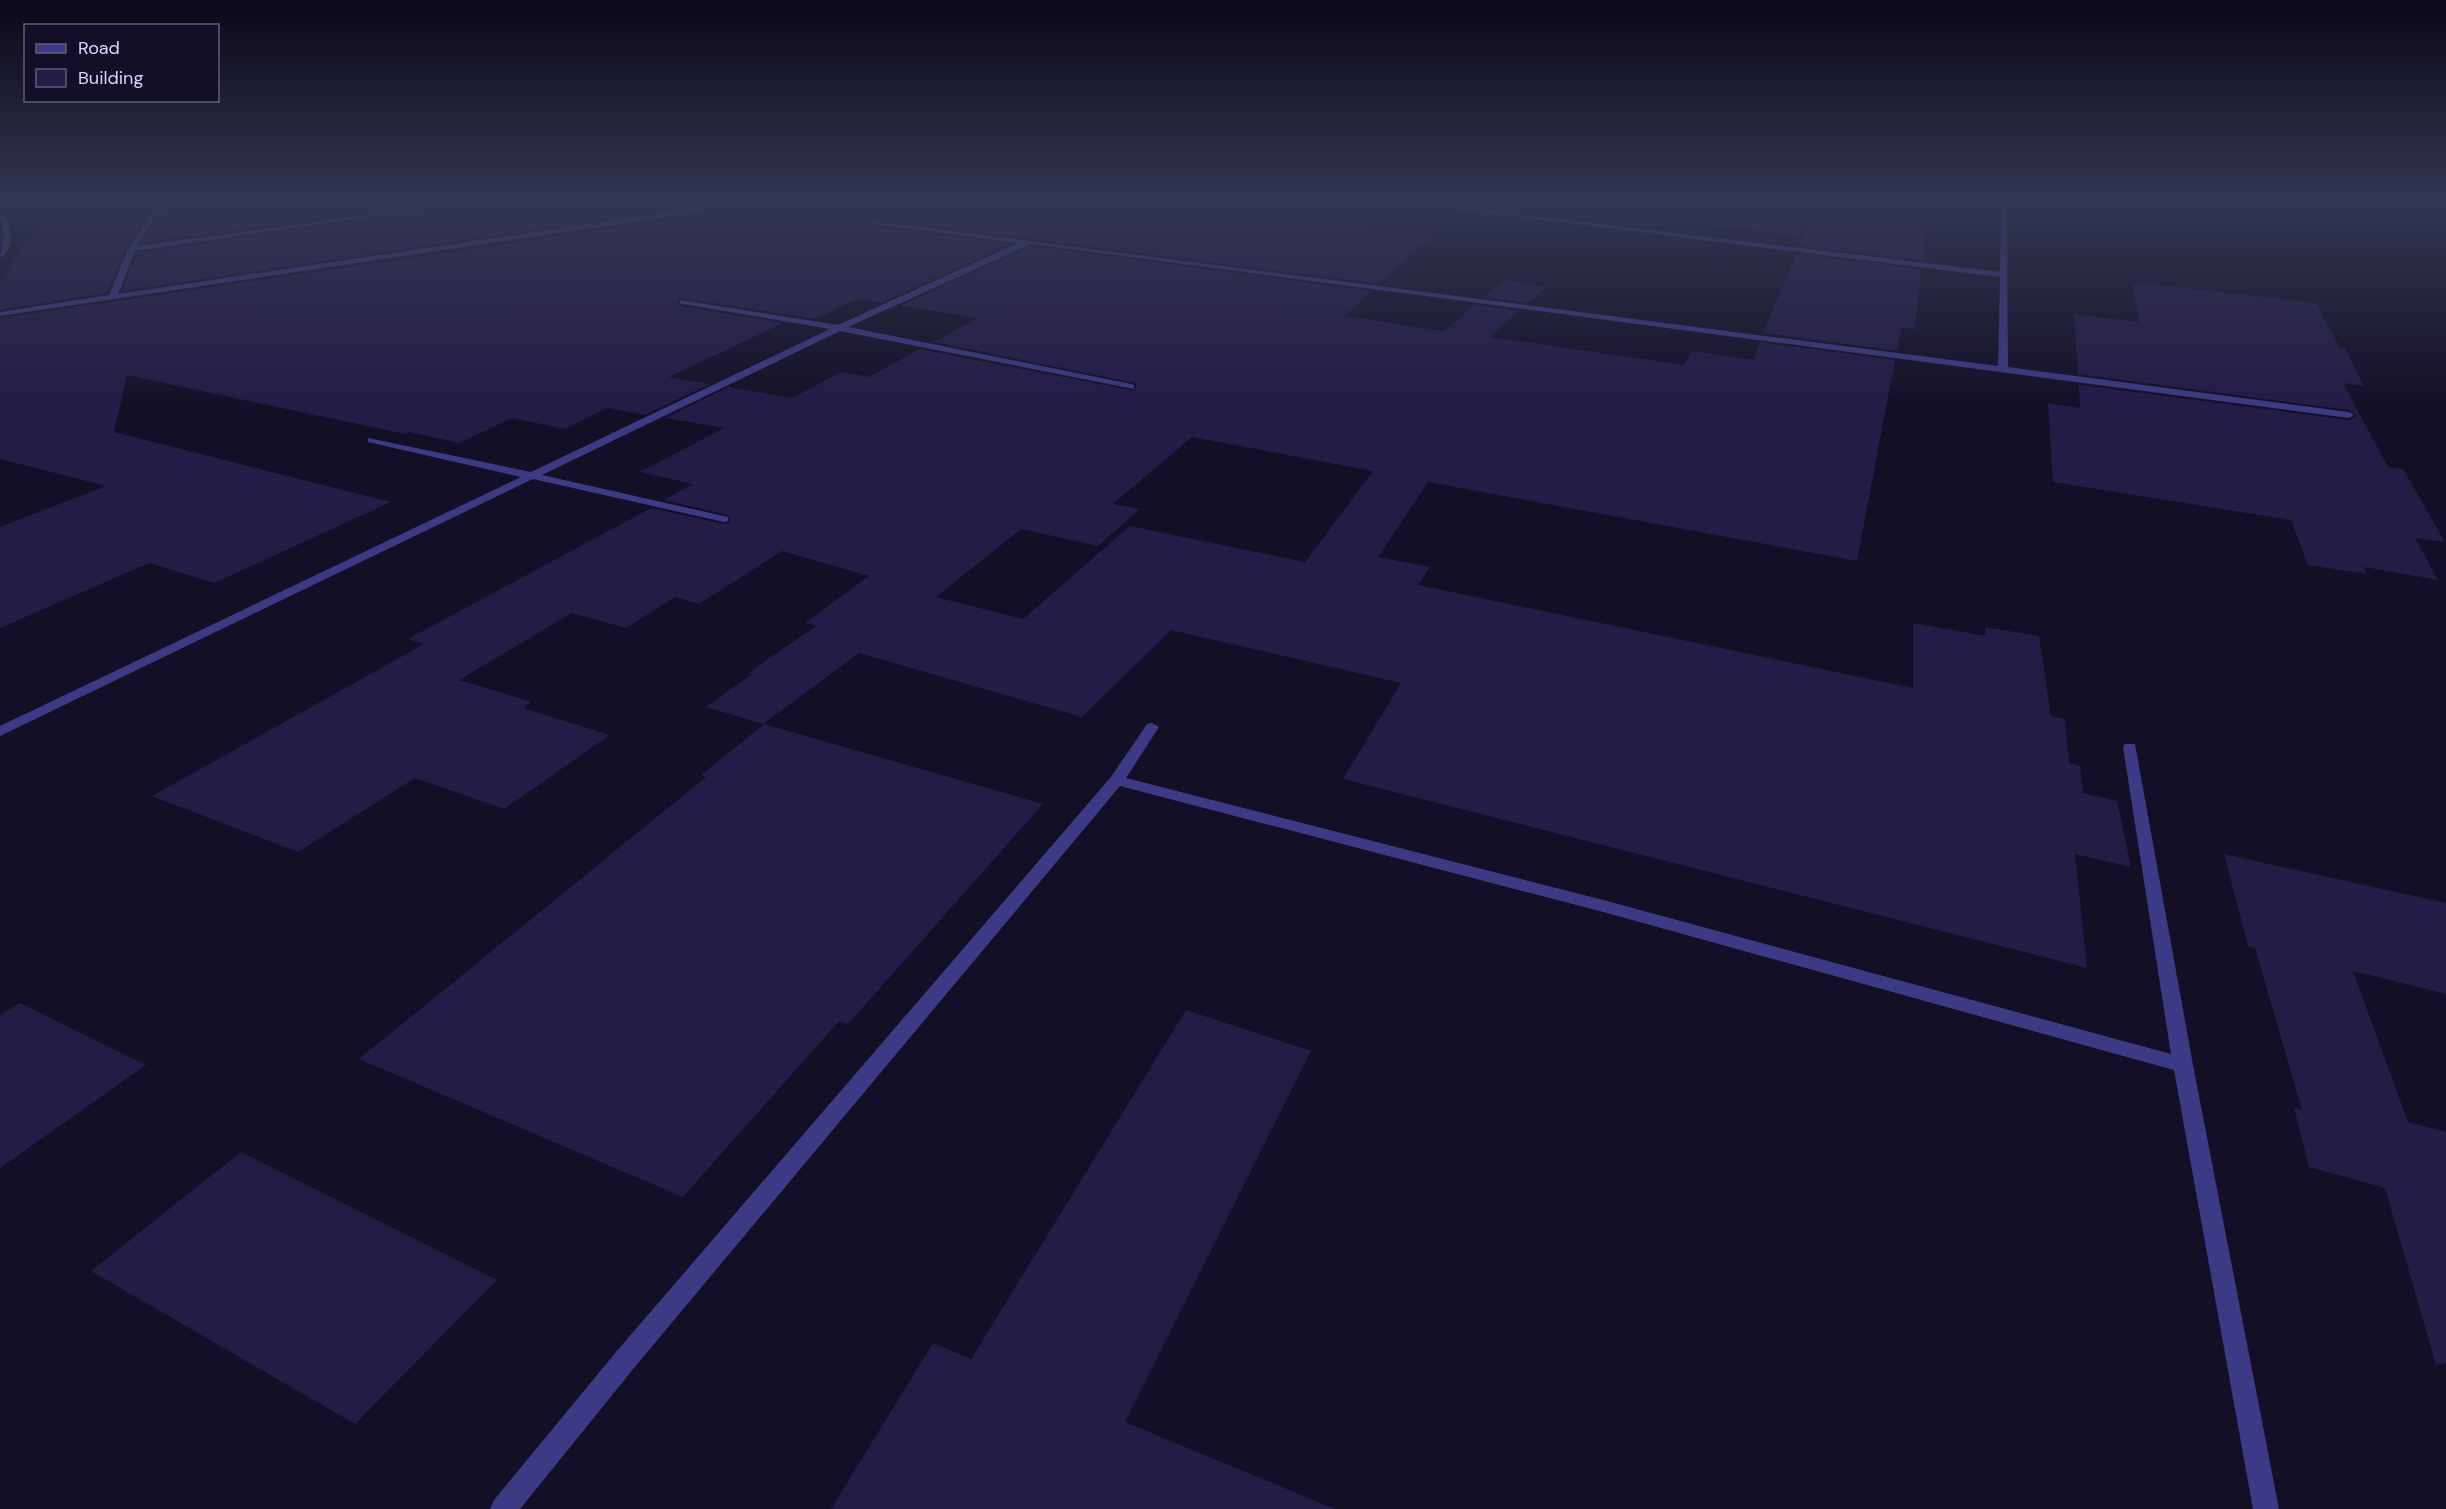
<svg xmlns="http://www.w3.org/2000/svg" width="2446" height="1509" viewBox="0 0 2446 1509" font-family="'DM Sans',sans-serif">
  <rect width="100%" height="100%" fill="#130f26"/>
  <g fill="#241b47" fill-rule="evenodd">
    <polygon points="135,199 149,199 149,201 133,216 148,214 126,248 107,293 0,310 0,283 29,238 67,207"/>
    <polygon points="264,199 461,199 141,243 159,214"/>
    <polygon points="500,199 622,199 641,214 122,291 137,253"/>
    <polygon points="812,199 1155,199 1312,218 1308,220 1435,234 1380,284 874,219 870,223 872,226 1010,244 881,303 857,299 816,319 679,298 678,304 680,306 783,323 669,377 710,384 645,415 607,408 565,429 512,418 459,443 409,432 405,434 127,375 114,432 391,502 214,583 149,563 0,628 0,527 106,486 0,459 0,318"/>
    <polygon points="1697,199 1818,199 1800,235 1696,224"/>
    <polygon points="1813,213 1926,225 1922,260 1800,246"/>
    <path d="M1031 246 1372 291 1345 316 1444 331 1474 305 1519 311 1490 337 1684 365 1692 351 1753 360 1760 342 1895 360 1857 561 1428 482 1378 557 1430 567 1418 585 1913 688V623L1986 636 1985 627 2039 636 2051 716 2065 719 2069 763 2080 766 2083 793 2117 801 2131 867 2075 854 2087 968 1343 779 1401 683 1171 630 1082 717 859 653 763 724 706 707 752 674 748 673 816 626 805 623 869 576 782 551 699 604 675 597 626 628 572 613 459 680 532 702 523 708 610 735 504 809 415 778 298 852 152 796 424 644 408 639 651 508 724 524 730 522 728 515 664 500 693 484 640 472 724 428 665 418 729 387 792 398 841 372 869 377 920 349 1135 391 1136 384 1131 382 934 342 977 318 900 306ZM1192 437 1373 471 1305 562 1130 526 1023 619 936 597 1021 529 1098 546 1140 509 1113 504Z"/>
    <polygon points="1796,254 1921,269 1915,329 1902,327 1897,351 1763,333"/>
    <polygon points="1503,280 1546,287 1528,303 1483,297"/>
    <polygon points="2132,282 2316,303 2340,348 2345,348 2364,386 2343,383 2388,467 2403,469 2445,542 2415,538 2438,580 2364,567 2367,574 2308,565 2291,520 2053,482 2048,403 2080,408 2079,385 2349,420 2356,416 2349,410 2078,374 2074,314 2139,322"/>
    <polygon points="764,724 1043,804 848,1024 839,1021 683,1197 359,1059 706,777 701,775"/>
    <polygon points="2224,854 2446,903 2446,994 2353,971 2408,1122 2446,1132 2446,1363 2436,1365 2385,1188 2309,1167 2294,1108 2302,1110 2255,948 2248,946"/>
    <polygon points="20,1003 146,1065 0,1168 0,1015"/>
    <polygon points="1186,1010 1311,1051 1125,1422 1335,1509 831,1509 933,1343 971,1359"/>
    <polygon points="241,1152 497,1280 355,1424 91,1271"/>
  </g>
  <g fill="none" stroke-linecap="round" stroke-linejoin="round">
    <g fill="#3d3a85" fill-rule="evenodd">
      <polygon points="1288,199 1296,199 1275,210 1270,209"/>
      <polygon points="1373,199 1394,199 2000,272 2001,209 1968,199 1991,201 2007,208 2008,367 2349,412 2354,415 2349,418 1031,244 848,327 1131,384 1134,385 1134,389 840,331 542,475 728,517 728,521 724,522 533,479 0,736 0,726 521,477 368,442 368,438 531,472 830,329 683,304 680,304 680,300 838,325 1018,243 872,224 874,221 1998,366 2000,277"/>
      <polygon points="1152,723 1159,727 1126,778 1607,901 2171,1054 2123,747 2125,744 2135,744 2193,1065 2279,1509 2253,1509 2174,1070 1607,913 1120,786 634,1368 520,1509 490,1509 494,1500 616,1352 1111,777 1147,724"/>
    </g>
    <g fill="#3d3a85" fill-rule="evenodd">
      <polygon points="0,199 8,199 0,202"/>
      <polygon points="151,199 157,199 159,208 226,199 246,199 158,212 137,246 479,199 498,199 135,251 118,294 680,210 665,199 673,199 687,209 754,199 771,199 687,214 0,316 0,312 109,295 128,249 153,210"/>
      <path d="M0 212C14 223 15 248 0 258L4 235Z"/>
    </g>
  </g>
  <linearGradient id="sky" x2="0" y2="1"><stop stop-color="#0a0815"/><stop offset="0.49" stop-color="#333752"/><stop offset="1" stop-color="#333752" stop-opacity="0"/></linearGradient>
  <rect width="2446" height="410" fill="url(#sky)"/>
  <rect x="24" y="24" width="195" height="78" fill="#130f26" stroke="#625e7d" stroke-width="1.5"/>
  <rect x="36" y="44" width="30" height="9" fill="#3d3a85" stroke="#625e7d" stroke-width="1.5"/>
  <text x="78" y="54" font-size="18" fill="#d9d4ff">Road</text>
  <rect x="36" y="69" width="30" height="18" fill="#241b47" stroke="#625e7d" stroke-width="1.5"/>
  <text x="78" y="84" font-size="18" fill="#d9d4ff">Building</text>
</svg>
